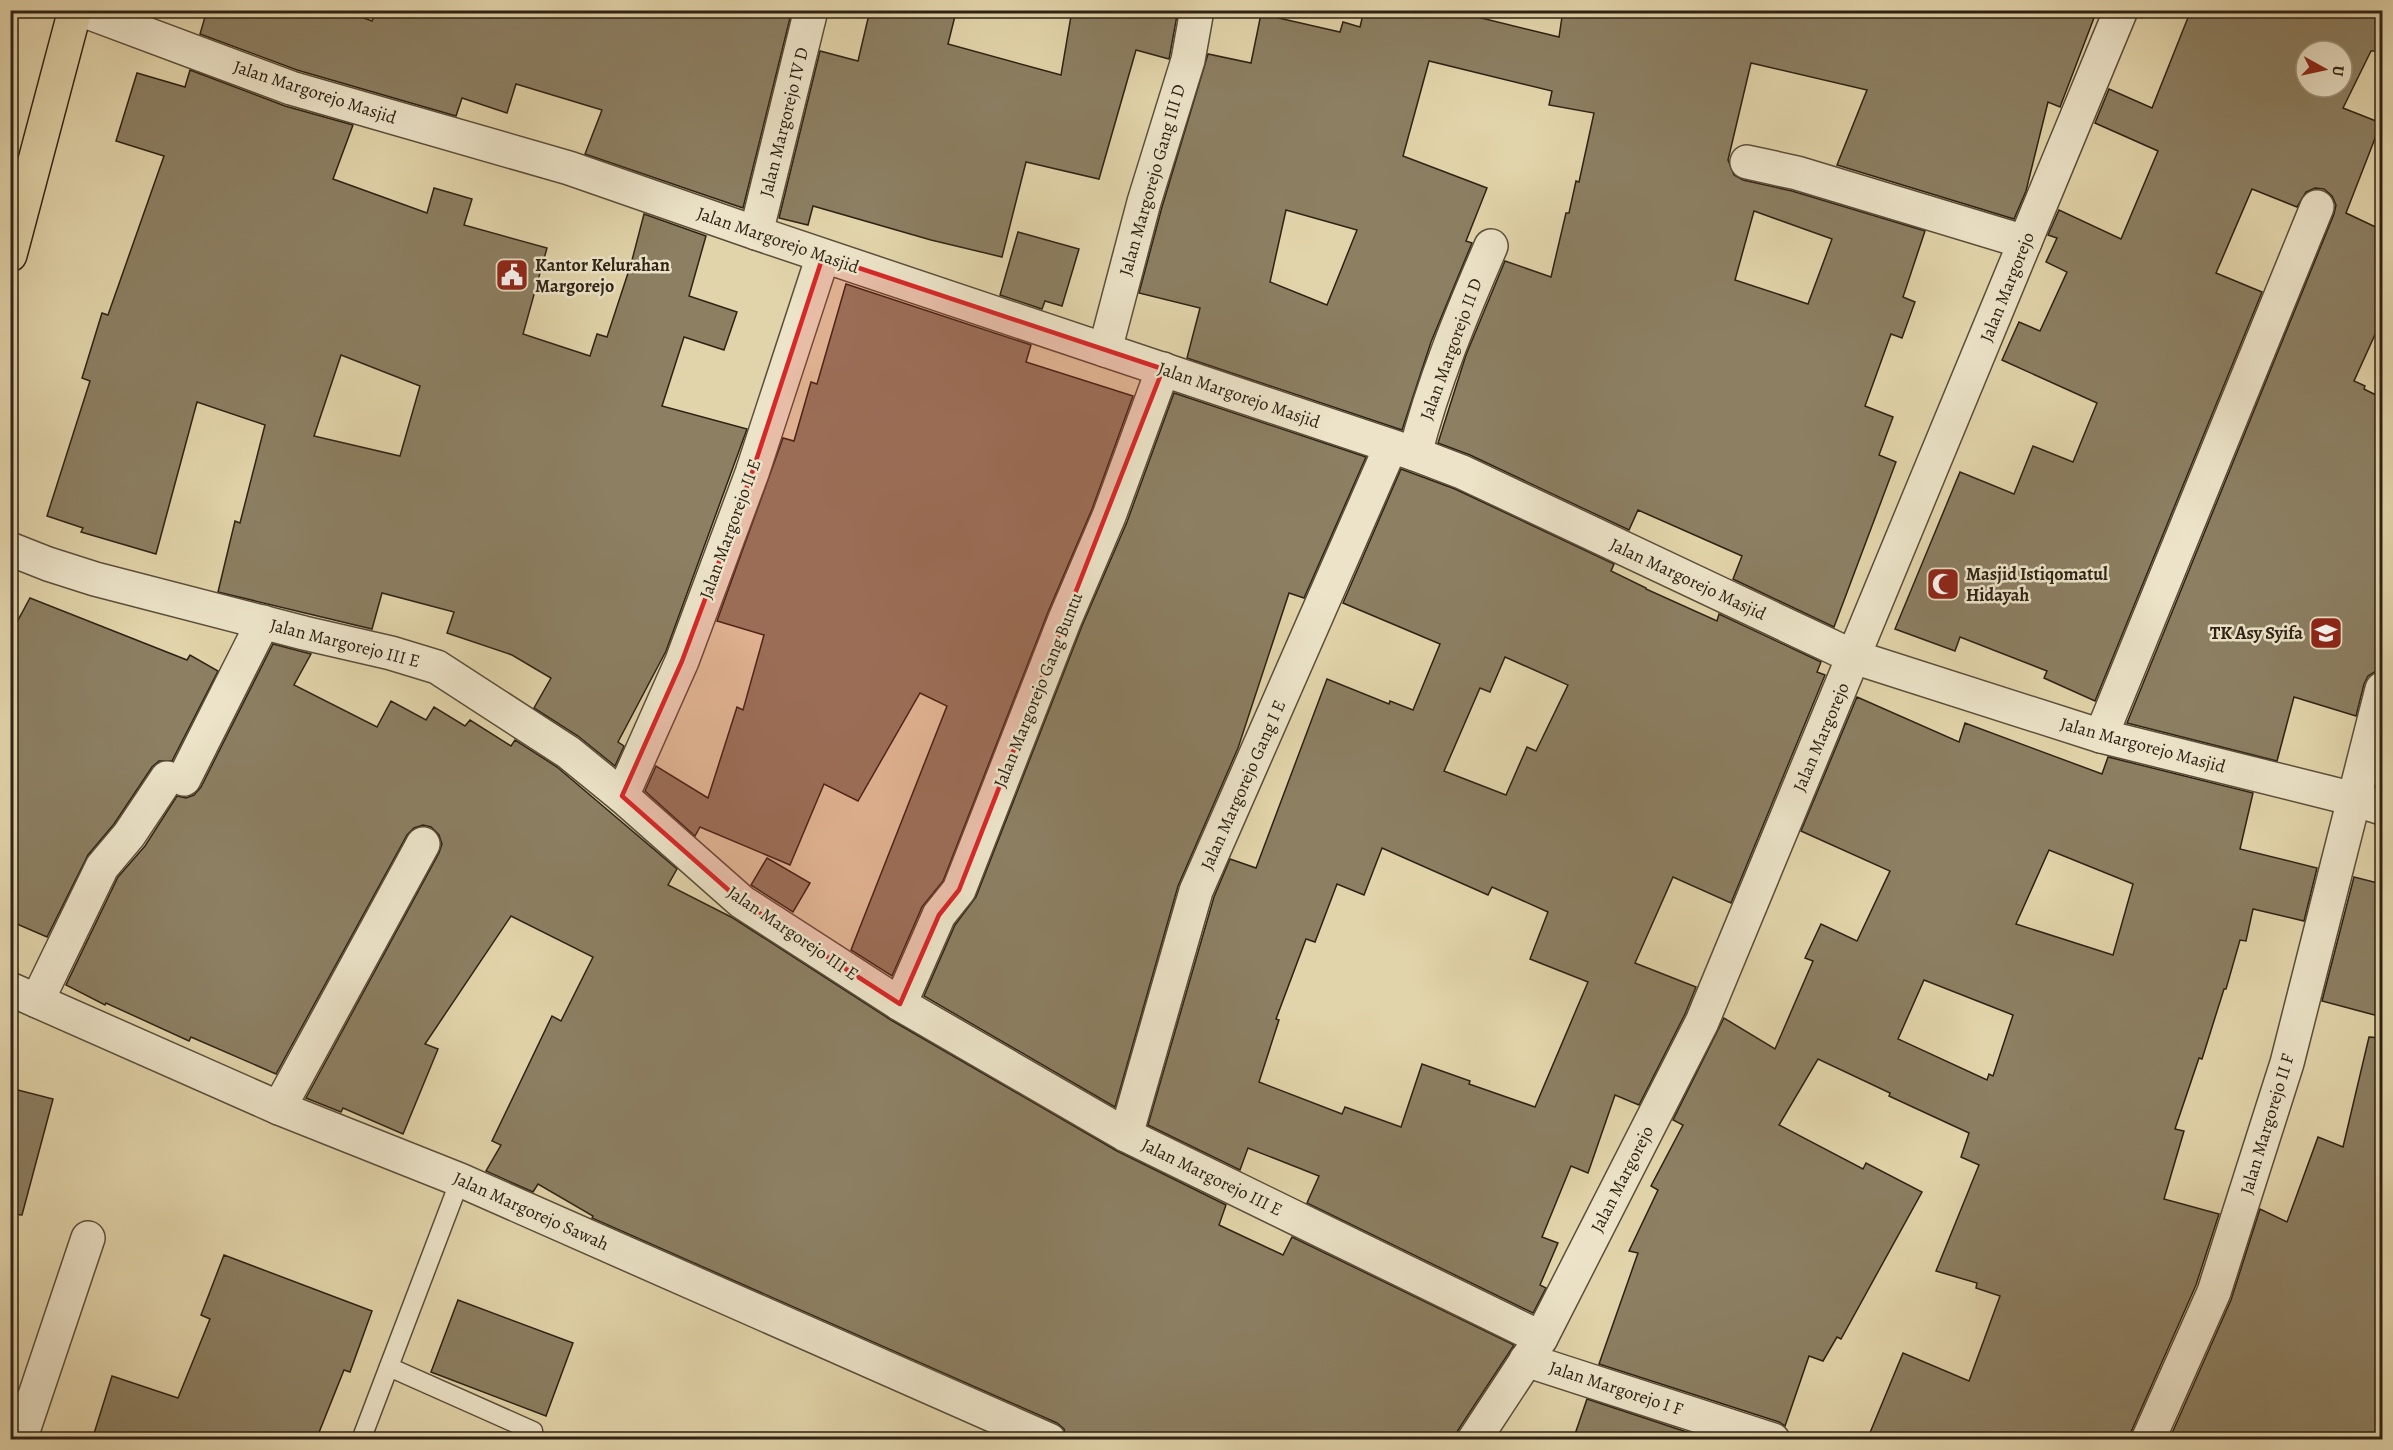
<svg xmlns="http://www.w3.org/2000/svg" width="2393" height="1450" viewBox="0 0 2393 1450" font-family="Alegreya,serif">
  <rect width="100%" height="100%" fill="#e2d4aa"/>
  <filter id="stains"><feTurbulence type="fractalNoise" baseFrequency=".00333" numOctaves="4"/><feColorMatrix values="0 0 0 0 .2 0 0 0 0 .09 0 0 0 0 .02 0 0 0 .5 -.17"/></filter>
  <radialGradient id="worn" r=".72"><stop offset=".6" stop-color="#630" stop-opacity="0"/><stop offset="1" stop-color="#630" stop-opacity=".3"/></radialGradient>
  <g fill="#8c7f62" stroke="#2e2215" stroke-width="1.5" fill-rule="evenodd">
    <polygon points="207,10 342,10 372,21 376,10 792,10 743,208 585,154 602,110 516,84 507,113 462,98 456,116 297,70 200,34"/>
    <polygon points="870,10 933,10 955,16 948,44 1061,75 1072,10 1178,10 1169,59 1136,50 1099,179 1026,162 1002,257 931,240 813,206 808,225 779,218 820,51 858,61"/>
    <path d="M1364 10H1449L1559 37 1563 10H2097L2060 107 2048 102 2026 191 2014 219 1837 165 1867 90 1751 63 1728 160 1734 175 1743 180 1792 191 1925 231 1903 297 1915 302 1902 338 1891 334 1865 406 1893 417 1879 455 1896 462 1834 627 1733 579 1742 556 1638 510 1629 530 1470 455 1438 443 1466 355 1505 261 1551 277 1566 213H1569L1576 181 1579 182 1594 113 1549 105 1552 91 1429 61 1403 156 1487 188 1466 241 1472 243 1431 342 1402 430 1187 358 1200 308 1139 293 1162 207 1208 54 1251 63 1261 14 1340 32 1343 22 1360 27ZM1286 210 1357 230 1327 305 1270 282ZM1754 211 1832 239 1808 304 1735 280Z"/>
    <path d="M2191 10H2382V51H2371L2343 108 2381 123 2346 213 2382 230V319L2354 381 2365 386 2364 389 2382 398V671H2376L2368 676 2364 684 2356 716 2294 697 2277 761 2127 723 2334 214 2336 205 2332 196 2324 189 2315 188 2306 192 2297 207 2252 189 2216 273 2262 292 2095 701 2044 678 2047 671 1960 637 1955 651 1895 629 1960 472 2014 494 2033 446 2073 462 2097 403 2002 360 2019 322 2040 331 2067 272 2046 262 2057 238 2048 235 2059 210 2121 239 2158 151 2095 123 2109 89 2152 108ZM2306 51H2342V87H2306Z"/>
    <path d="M190 70 285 106 353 125 333 179 427 213 434 188 472 199 464 225 547 248 523 334 590 356 597 334 607 337 631 264 644 214 706 236 689 296 737 312 724 350 684 337 662 406 747 429 666 651 618 742 624 746 615 766 578 736 534 708 551 678 512 655 447 633 454 612 382 593 372 629 218 592 235 521 240 523 265 425 197 402 156 554 81 532 83 528 47 516 90 381 82 378 102 313 108 315 164 156 116 141 137 73 185 87ZM341 355 420 386 400 456 314 436Z"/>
    <polygon points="1018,232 1079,249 1062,306 1045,301 1042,309 1000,295"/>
    <polygon points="846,284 1031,345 1026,362 1133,396 1092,509 1048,612 943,881 922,907 892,976 851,950 947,706 920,693 858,801 824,784 790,865 700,827 695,836 645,791 656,766 708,798 737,707 743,710 764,635 717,621 783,438 794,441 811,382 817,384"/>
    <polygon points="1174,393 1366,457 1304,598 1289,593 1238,748 1178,886 1115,1107 924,996 955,925 976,897 1082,626 1127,522"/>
    <path d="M1401 469 1455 489 1614 564 1611 571 1646 588V589L1717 621 1719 614 1821 662 1817 672 1825 675 1731 903 1673 877 1635 963 1696 987 1685 1014 1639 1105 1615 1095 1588 1173 1571 1166 1542 1237 1558 1243 1540 1285 1546 1288 1533 1313 1307 1203 1319 1176 1248 1148 1240 1170 1148 1125 1214 897 1230 859 1256 868 1327 679 1389 704 1390 701 1413 710 1440 644 1343 603ZM1505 657 1568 685 1536 751 1527 747 1506 795 1444 771 1480 688 1490 692ZM1382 848 1488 895 1492 887 1548 912 1530 959 1588 982 1535 1107 1469 1084 1470 1081 1422 1064 1401 1127 1345 1107 1342 1114 1259 1082 1279 1020 1276 1019 1306 939 1315 942 1337 884 1364 895Z"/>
    <polygon points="30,598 187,660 190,655 218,671 172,761 159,761 152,767 114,824 88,855 47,937 10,921 10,635"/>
    <polygon points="273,644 311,654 294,685 377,727 391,701 426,720 434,707 465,726 470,720 511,746 515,740 557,767 677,869 668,885 733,918 891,1020 1117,1151 1226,1205 1219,1225 1283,1255 1292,1237 1514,1345 1458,1430 1455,1440 1067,1440 1064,1429 1057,1423 592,1218 593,1216 538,1184 533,1192 486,1171 501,1145 492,1141 552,1016 561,1021 593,957 511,916 425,1044 438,1049 403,1134 343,1108 341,1112 306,1098 439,853 442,844 439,835 431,827 423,825 414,828 407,835 276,1074 191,1037 189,1041 106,1003 105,1005 66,985 118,877 145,846 177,796 186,798 194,795 201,787"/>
    <path d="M1857 697 1959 742 1965 723 2102 774 2108 757 2253 793 2240 849 2317 868 2304 921 2253 909 2246 941 2240 940 2226 989H2224L2202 1059 2199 1058 2175 1129 2184 1131 2164 1199 2219 1214 2196 1285 2131 1432 2130 1440H1867L1903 1353 1969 1381 2000 1296 1976 1288 1977 1283 1936 1271 1979 1165 1961 1157 1969 1133 1889 1096 1890 1093 1818 1059 1779 1125 1863 1169 1866 1163 1922 1192 1841 1339 1837 1337 1823 1361 1809 1356 1785 1426 1779 1422 1599 1364 1638 1253 1629 1251 1658 1190 1651 1186 1683 1125 1673 1120 1724 1018 1775 1049 1813 961 1805 958 1821 924 1857 941 1890 871 1801 831ZM2049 850 2133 884 2113 955 2016 924ZM1924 980 2013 1015 1993 1076 1989 1074 1987 1080 1898 1039Z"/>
    <polygon points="767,858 810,883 793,912 751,885"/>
    <polygon points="2354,877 2382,884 2382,1017 2322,1001"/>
    <polygon points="2369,1037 2382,1038 2382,1440 2169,1440 2231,1300 2260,1209 2287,1222 2318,1137 2343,1147"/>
    <polygon points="10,1088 53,1099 22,1215 10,1214"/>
    <polygon points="224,1255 372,1311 350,1372 344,1370 316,1440 92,1440 112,1376 178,1398 210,1319 201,1315"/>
    <polygon points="458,1300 573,1343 546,1416 431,1372"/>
    <polygon points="1587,1399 1711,1440 1573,1440"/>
  </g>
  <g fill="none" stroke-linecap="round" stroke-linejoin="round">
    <g stroke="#5b4e3a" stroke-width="21">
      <g id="lane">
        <polyline points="389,1367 533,1431 534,1440"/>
        <polyline points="361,1440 460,1180"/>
      </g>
    </g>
    <g stroke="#5b4e3a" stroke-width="36">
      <g id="street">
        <polyline points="82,10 291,88 569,168 756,233 1415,454 1462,472 1854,657 2101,736 2354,799 2382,808"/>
        <polyline points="1747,162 1797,173 2025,242"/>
        <polyline points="756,233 811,10"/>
        <polyline points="1105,350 1144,202 1188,60 1197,10"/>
        <path d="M1415 454C1433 383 1462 313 1491 246"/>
        <polyline points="10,549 48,564 95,579 304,633 391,653 437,667 568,752 622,796 742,902 900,1004 1126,1135 1541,1338"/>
        <polyline points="2101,736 2317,207"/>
        <polyline points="184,779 263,622"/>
        <polyline points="622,796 682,661 752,473 823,256"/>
        <polyline points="10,989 279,1108 460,1180 1049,1440"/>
        <polyline points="37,1001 102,867 129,835 167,778"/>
        <polyline points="900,1004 939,915 959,890 1065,619 1109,516 1163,369"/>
        <polyline points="279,1108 423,844"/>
        <polyline points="1126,1135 1196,891 1391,446"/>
        <polyline points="1526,1360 1773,1440"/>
        <polyline points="20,1440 88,1238"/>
        <polyline points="1474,1440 1541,1338 1702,1022 2121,10"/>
        <polyline points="2148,1440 2214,1292 2287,1063 2382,689"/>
      </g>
    </g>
    <g stroke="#2e2215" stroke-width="36">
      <polyline id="primary" points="10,255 75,10"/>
    </g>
    <use href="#lane" stroke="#ece3c8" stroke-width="18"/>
    <use href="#street" stroke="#ece3c8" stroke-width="33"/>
    <use href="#primary" stroke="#e2d4aa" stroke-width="33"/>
  </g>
  <path fill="#d62828" fill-opacity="0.2" stroke="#d62828" stroke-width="4.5" stroke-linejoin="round" d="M823 256 1163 369 959 890 939 915 900 1004 742 902 622 796 682 661 752 473Z"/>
  <defs>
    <g id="civic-square" transform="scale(1.725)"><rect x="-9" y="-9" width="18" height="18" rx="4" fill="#8f2418" stroke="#ece3c8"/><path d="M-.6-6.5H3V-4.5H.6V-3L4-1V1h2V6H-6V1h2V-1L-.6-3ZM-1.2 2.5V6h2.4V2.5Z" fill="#fff"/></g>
    <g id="mosque-square" transform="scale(1.725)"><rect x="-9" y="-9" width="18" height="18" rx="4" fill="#8f2418" stroke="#ece3c8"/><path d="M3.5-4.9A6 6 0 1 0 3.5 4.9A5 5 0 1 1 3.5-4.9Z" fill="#fff"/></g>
    <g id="school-square" transform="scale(1.725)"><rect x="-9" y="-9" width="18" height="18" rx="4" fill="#8f2418" stroke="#ece3c8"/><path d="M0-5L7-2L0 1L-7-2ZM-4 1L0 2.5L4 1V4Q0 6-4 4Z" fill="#fff"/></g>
  </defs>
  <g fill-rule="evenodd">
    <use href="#civic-square" x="512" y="275"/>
    <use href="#mosque-square" x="1943" y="584"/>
    <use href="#school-square" x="2326" y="633"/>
  </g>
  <g text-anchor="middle" stroke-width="5" stroke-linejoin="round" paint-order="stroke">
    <g font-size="18" fill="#2e2215" stroke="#ece3c8">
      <text transform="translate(315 92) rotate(18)" y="6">Jalan Margorejo Masjid</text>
      <text transform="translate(784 122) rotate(-76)" y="6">Jalan Margorejo IV D</text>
      <text transform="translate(1152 180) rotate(-74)" y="6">Jalan Margorejo Gang III D</text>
      <text transform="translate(778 240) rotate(19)" y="6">Jalan Margorejo Masjid</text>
      <text transform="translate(2007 287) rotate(-68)" y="6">Jalan Margorejo</text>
      <text transform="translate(1451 349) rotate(-70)" y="6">Jalan Margorejo II D</text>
      <text transform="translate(1239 395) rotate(19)" y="6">Jalan Margorejo Masjid</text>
      <text transform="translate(730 529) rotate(-70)" y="6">Jalan Margorejo II E</text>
      <text transform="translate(1688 579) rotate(25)" y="6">Jalan Margorejo Masjid</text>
      <text transform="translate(345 643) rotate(14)" y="6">Jalan Margorejo III E</text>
      <text transform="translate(1038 690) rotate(-68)" y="6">Jalan Margorejo Gang Buntu</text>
      <text transform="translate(1821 737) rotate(-67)" y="6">Jalan Margorejo</text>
      <text transform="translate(2143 745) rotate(15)" y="6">Jalan Margorejo Masjid</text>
      <text transform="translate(1243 785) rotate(-66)" y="6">Jalan Margorejo Gang I E</text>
      <text transform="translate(793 933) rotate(34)" y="6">Jalan Margorejo III E</text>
      <text transform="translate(2267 1124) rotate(-73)" y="6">Jalan Margorejo II F</text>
      <text transform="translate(1212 1177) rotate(26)" y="6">Jalan Margorejo III E</text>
      <text transform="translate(1622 1179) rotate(-63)" y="6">Jalan Margorejo</text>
      <text transform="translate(531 1211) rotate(24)" y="6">Jalan Margorejo Sawah</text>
      <text transform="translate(1616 1388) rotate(18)" y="6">Jalan Margorejo I F</text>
    </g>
    <g font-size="18" font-weight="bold" fill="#2e2215" stroke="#ece3c8" text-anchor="start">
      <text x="535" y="271">Kantor Kelurahan<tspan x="535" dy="21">Margorejo</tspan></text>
      <text x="1966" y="580">Masjid Istiqomatul<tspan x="1966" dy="21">Hidayah</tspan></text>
      <text x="2303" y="639" text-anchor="end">TK Asy Syifa</text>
    </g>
  </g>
  <rect width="2393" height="1450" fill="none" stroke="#e2d4aa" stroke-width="36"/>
  <rect x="12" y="12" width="2369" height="1426" fill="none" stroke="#2e2215" stroke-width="3"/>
  <rect x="18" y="18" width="2357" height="1414" fill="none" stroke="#2e2215" stroke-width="1.5"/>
  <g transform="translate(2324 69) rotate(98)"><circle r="28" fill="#ece3c8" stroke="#a09680" stroke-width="1.5"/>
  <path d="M0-4.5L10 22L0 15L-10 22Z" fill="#8f2418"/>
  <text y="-9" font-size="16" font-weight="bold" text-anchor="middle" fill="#2e2215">U</text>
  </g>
  <rect width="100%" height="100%" filter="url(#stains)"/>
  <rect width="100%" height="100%" fill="url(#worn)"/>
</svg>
